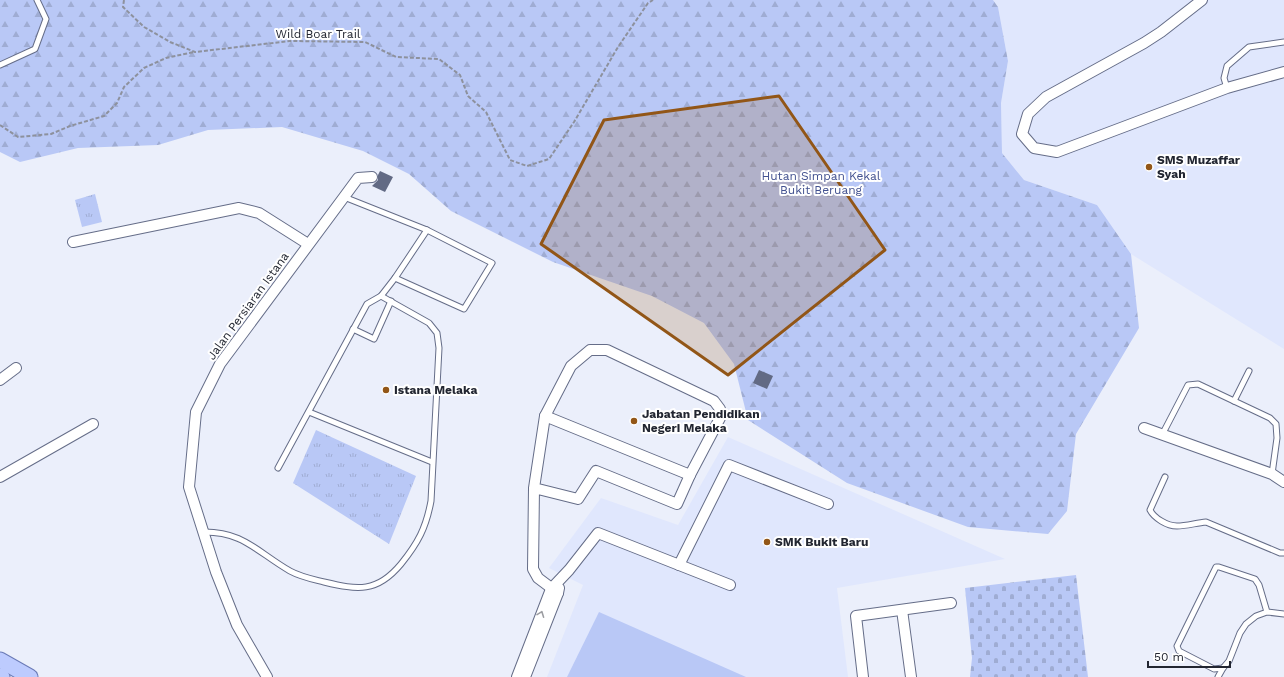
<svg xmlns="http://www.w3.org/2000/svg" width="1284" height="677" viewBox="0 0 1284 677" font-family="'Work Sans',sans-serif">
  <defs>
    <pattern id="grass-tufts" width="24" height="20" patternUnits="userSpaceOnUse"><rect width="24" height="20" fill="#b9c8f6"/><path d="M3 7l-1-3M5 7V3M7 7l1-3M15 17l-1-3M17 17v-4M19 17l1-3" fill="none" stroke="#9facd3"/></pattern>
    <pattern id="forest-firs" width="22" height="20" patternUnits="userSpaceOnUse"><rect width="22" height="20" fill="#b9c8f6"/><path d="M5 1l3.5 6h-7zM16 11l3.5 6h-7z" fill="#9facd3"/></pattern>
    <pattern id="cemetery-stones" width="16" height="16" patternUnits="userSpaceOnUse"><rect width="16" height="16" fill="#b9c8f6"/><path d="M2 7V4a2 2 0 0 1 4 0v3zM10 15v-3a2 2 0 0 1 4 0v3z" fill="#9facd3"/></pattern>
  </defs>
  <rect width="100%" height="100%" fill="#ebeffb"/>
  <g fill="#e0e7fd">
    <polygon points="993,0 1284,0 1284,349 1131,254 1097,205 1024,180 1002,153 1001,103 1008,61 998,7"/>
    <polygon points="728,437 1005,559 837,588 848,677 547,677 583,585 549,568 601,498 678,525"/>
  </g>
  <g fill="url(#grass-tufts)">
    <polygon points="95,194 102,222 82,227 75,200"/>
    <polygon points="316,430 416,476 389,544 293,483"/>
  </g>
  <polygon fill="url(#forest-firs)" points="0,0 993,0 998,7 1008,61 1001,103 1002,153 1024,180 1097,205 1131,254 1139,328 1076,434 1067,511 1048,534 968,527 847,483 748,420 734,364 704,323 652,296 553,262 451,211 409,174 363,151 282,127 208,130 158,145 78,148 20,162 0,152"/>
  <polygon fill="url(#cemetery-stones)" points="1076,575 1088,677 970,677 972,658 965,588"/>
  <polygon fill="#b9c8f6" points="599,612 746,677 567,677"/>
  <g fill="#626a84">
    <polygon points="380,171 393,177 385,192 372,186 378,180 378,175"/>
    <polygon points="759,370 773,376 767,389 753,383"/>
  </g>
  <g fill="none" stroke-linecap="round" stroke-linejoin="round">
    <g stroke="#656d88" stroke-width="7">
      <g id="service">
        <polyline points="0,65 35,49 46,19 37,0"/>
        <polyline points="1227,88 1224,78 1227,66 1249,47 1284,42"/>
        <polyline points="344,197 427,230 492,263 464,309 395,278"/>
        <polyline points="353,329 374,339 391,301"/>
        <polyline points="1234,401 1249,371"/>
        <polyline points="309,412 432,462"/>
        <polyline points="1162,435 1188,385 1198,384 1270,418 1276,424 1277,438 1272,474"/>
        <polyline points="278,468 367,304 381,296 395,278 427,230"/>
        <path d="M1165 477 1150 510C1154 518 1167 526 1177 526 1186 526 1196 523 1206 522L1280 553H1284"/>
        <path d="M202 532C243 531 257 552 290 571 301 577 312 579 324 582 358 590 377 593 401 564 418 543 426 528 431 501L439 348 437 333 429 323 381 296"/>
        <polyline points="1267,612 1259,585 1255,579 1219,567 1216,567 1177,646 1179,651 1214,669 1223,668 1229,661 1240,633 1246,624 1256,616 1267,612 1284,614"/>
        <polyline points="1218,677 1223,668"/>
      </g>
    </g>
    <g stroke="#656d88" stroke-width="12">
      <g id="minor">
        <polyline points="1202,0 1161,32 1144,43 1046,97 1028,114 1022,134 1034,148 1057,152 1227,88 1284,72"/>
        <polyline points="73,242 239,208 259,213 308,244"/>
        <polyline points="0,380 16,368"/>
        <polyline points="545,416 690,475"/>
        <polyline points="1144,428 1272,474 1284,482"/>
        <polyline points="0,477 93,424"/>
        <polyline points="534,488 578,499 596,471 677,504 690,475 720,418 720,409 714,401 607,350 590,350 571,366 545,416 534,488 533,569 538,578 558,593"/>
        <polyline points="679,565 729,465 828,504"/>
        <polyline points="902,610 911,677"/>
        <polyline points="267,677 237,625 216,572 189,487 196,412 220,364 344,197 358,178 372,177"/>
        <polyline points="517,677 551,589 569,570 598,533 730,585"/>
        <polyline points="525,677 558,593 559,588"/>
        <polyline points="863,677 856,616 951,603"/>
      </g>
    </g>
    <g stroke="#6a7ab6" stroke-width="17">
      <g id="primary">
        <polyline points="0,660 30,677"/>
        <polyline points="0,676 2,677"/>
      </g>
    </g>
    <g stroke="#8d919d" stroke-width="2" stroke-dasharray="4 2" stroke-linecap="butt">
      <polyline points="124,0 123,7 144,27 170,42 195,52 290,41 365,42 396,57 439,59 460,75 468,96 486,112 510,160 527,166 549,159 574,122 618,47 648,3 653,0"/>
      <polyline points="0,125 18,137 51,134 70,126 104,116 117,103 124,87 144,68 166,58 194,52"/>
    </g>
    <use href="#service" stroke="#fff" stroke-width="5"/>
    <use href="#minor" stroke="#fff" stroke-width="10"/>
    <use href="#primary" stroke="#bdcbfe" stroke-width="15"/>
  </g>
  <defs><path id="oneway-chevron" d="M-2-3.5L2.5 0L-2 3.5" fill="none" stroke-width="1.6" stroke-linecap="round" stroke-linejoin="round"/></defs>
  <use stroke="#9c9da2" href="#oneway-chevron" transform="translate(541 614) rotate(-69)"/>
  <path fill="#925617" fill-opacity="0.2" stroke="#925617" stroke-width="3" stroke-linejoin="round" d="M779 96 885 250 728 375 541 244 604 120Z"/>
  <g fill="#925617" stroke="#fff" stroke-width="1.5">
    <circle cx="1149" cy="167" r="4"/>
    <circle cx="386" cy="390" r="4"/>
    <circle cx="634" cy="421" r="4"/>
    <circle cx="767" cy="542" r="4"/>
  </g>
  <g text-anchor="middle" stroke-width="4" stroke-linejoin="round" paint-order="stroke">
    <g font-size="12" fill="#222631" stroke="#fff">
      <text x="318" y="38">Wild Boar Trail</text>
      <text transform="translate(248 306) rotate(-54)" y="4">Jalan Persiaran Istana</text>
    </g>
    <g font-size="12" font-weight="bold" fill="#222631" stroke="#fff" text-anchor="start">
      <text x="1157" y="164">SMS Muzaffar<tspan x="1157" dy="14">Syah</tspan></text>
      <text x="394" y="394">Istana Melaka</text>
      <text x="642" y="418">Jabatan Pendidikan<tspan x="642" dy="14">Negeri Melaka</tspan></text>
      <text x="775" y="546">SMK Bukit Baru</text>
    </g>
    <g font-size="12" fill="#435290" stroke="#fff">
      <text x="821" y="180">Hutan Simpan Kekal<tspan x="821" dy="14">Bukit Beruang</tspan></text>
    </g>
  </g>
  <path d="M1148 661v6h82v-6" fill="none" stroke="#222631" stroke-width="2"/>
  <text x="1154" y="661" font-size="12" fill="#222631" stroke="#ffffff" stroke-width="3" paint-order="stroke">50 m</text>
</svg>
